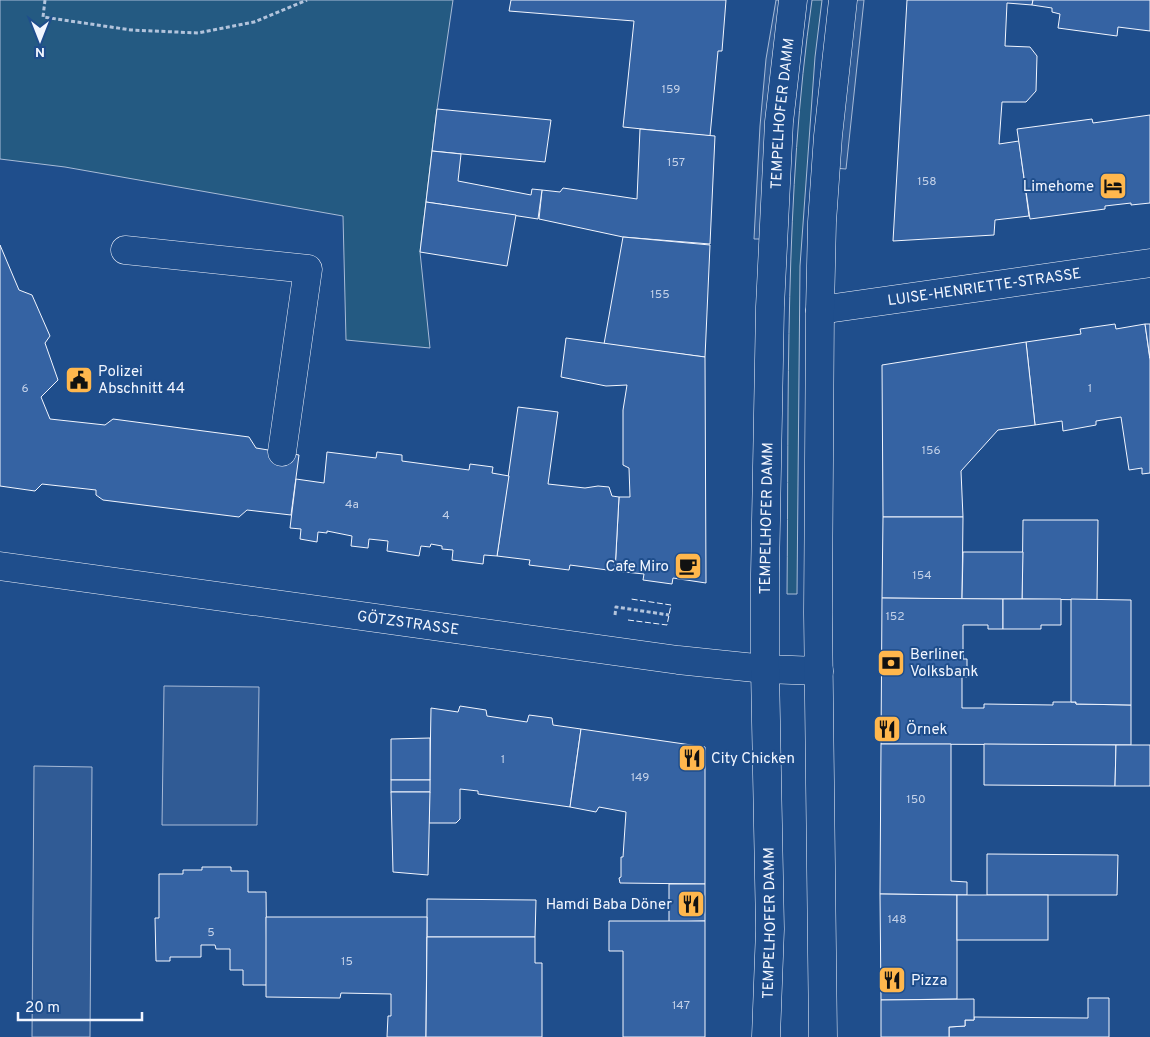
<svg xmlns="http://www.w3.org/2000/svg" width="1150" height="1037" viewBox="0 0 1150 1037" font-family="Overpass,sans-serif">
  <rect width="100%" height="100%" fill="#1f4e8c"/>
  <g fill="#245a82" stroke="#a8bbd7">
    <polygon points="0,0 453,0 437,109 420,252 430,348 346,340 343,216 65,167 0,159"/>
    <path d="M812 0H822L815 57 800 266 797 594H787C789 396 784 196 812 0Z"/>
  </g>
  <g fill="#305b95" stroke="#a8bbd7">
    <polygon points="776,0 788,0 765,239 754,239 760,126 766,59"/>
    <polygon points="850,0 864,0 846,169 833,168"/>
    <polygon points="164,686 259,687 257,825 162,825"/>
    <polygon points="34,766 92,767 90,1037 32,1037"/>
  </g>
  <g fill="#3563a3" stroke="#f2f6ff">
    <polygon points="511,0 726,0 722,51 718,51 710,136 623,127 634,21 509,11"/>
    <polygon points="907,0 1033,0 1032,5 1007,3 1005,46 1030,47 1037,56 1036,91 1026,102 1002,102 999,144 1019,141 1029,216 995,220 994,235 893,241"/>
    <polygon points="1033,0 1150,0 1150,31 1118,27 1117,36 1058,28 1060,14 1052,12 1052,8 1032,5"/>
    <polygon points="437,109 551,120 545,162 432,151"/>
    <polygon points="1150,115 1150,203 1131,205 1131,203 1105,206 1105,209 1030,219 1017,129 1092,119 1093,123"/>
    <polygon points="640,129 715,136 710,244 623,237 539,219 542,190 560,192 563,188 637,199"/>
    <polygon points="432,151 461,154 458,181 531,195 532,189 542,190 538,219 426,202"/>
    <polygon points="426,202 516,215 507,266 420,252"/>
    <polygon points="623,237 710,245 705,357 604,344"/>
    <polygon points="0,245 19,290 32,295 50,336 45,343 58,380 41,397 50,419 105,425 113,419 249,437 256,448 299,455 291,515 247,510 239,517 103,500 96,495 96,490 42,484 35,491 0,486"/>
    <polygon points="1115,324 1116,329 1145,324 1150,360 1150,473 1142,474 1142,468 1129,470 1121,417 1096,421 1096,425 1063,431 1062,421 1035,425 1026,342 1081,334 1080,329"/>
    <polygon points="1145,324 1150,324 1150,358"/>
    <polygon points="566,338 705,357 706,583 673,578 672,584 643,580 644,574 615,571 619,497 630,497 629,468 623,465 623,410 627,385 606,386 561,377"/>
    <polygon points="1026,342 1035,425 998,430 961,471 963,517 883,517 882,365"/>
    <polygon points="518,407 558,412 548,484 585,488 598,486 609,487 612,496 619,497 615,571 570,565 569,570 529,565 530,560 497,556"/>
    <polygon points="327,452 376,458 377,452 402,455 402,461 469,470 470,464 493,467 492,473 509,476 497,556 484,555 483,564 452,560 453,550 442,549 442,546 431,544 430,547 421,546 419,556 387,551 388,541 369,539 368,548 351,546 352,536 327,531 327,533 318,532 317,542 300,539 301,529 290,528 296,479 324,483"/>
    <polygon points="883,517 963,517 962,599 882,598"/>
    <polygon points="1023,520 1098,520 1097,600 1022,599"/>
    <polygon points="963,552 1023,552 1022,599 962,599"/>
    <polygon points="882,598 1003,599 1003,629 988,629 988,625 963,625 963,659 967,659 967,677 962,677 962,708 984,708 984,704 1053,705 1053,702 1076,702 1076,704 1131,705 1131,745 881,744"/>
    <polygon points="1003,599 1061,599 1061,625 1041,625 1041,629 1003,629"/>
    <polygon points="1071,599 1131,600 1131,705 1076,704 1076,702 1071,702"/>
    <polygon points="460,706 486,710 487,716 527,722 529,715 552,718 553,725 581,729 570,807 478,794 478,791 460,789 460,819 456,823 429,823 431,708 458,712"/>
    <polygon points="581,729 705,747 705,884 620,883 619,878 621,877 621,857 623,857 626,812 599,807 596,812 570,807"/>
    <polygon points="430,738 430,780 391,780 391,739"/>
    <polygon points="881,744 951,744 951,881 967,882 967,895 880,894"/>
    <polygon points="984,744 1116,745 1115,786 984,785"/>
    <polygon points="1116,745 1150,745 1150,786 1115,786"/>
    <rect x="391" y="780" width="39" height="12"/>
    <polygon points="391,792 430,792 428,875 393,872"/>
    <polygon points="987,854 1118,855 1117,895 987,895"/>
    <polygon points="202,867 231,867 231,871 248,871 248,892 266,892 267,985 243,985 243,970 230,970 230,949 216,949 215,945 201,945 201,957 170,957 170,961 156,961 155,918 159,918 159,874 183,874 183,870 202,870"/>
    <polygon points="669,884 705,884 705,921 669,922"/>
    <polygon points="880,894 957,895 957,999 881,1000"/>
    <rect x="957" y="895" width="91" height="45"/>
    <polygon points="427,899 536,900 535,937 427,937"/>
    <polygon points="266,917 427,917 426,1037 387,1037 388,1016 391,1016 391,994 341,993 340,998 266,997"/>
    <polygon points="609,921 705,921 705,1037 623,1037 623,951 609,951"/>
    <polygon points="427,937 535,937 535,963 542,963 542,1037 426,1037"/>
    <polygon points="1088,998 1109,998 1109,1037 949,1037 949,1027 965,1026 965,1020 974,1020 974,1017 1088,1018"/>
    <polygon points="974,999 974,1020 965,1020 965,1026 949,1027 949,1037 881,1037 881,1000"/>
  </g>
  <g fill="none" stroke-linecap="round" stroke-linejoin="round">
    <g stroke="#f2f6ff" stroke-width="29">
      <g id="minor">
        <polyline points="125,250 308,269 282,452"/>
        <path id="s1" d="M820 310 1150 263"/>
        <path id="s2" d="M0 566 678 660 765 669 819 671"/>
      </g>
    </g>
    <g stroke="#f2f6ff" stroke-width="29">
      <g id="major">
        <path id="s3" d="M766 1037 770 929 765 669V574L770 307 779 122 793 0"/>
        <polyline points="823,1037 818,613 820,310 822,222 828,136 843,0"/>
      </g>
    </g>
    <g stroke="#b3c4dc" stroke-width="3" stroke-dasharray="4 2.5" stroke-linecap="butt">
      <polyline points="45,0 43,17 131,30 198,33 254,22 307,0"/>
      <polyline points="615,615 616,607 669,615"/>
    </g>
    <use href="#minor" stroke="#1f4e8c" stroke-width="28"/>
    <use href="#major" stroke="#1f4e8c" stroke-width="28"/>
    <polyline stroke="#f2f6ff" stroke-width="1" stroke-dasharray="6 2.5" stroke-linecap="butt" points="628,620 667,625 671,605 631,599"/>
  </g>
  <defs>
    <g id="hotel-square" transform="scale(1.4375)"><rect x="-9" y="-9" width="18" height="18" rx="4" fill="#ffb74d" stroke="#1f4e8c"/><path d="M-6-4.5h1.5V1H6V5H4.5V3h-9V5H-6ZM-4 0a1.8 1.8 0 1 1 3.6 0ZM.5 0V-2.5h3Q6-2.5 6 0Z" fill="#111"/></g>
    <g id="civic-square" transform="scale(1.4375)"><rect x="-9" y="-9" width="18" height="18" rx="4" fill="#ffb74d" stroke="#1f4e8c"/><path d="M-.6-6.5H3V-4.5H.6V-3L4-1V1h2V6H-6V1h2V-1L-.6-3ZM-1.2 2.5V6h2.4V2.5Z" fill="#111"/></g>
    <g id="cafe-square" transform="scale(1.4375)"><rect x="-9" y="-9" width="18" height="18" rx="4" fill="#ffb74d" stroke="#1f4e8c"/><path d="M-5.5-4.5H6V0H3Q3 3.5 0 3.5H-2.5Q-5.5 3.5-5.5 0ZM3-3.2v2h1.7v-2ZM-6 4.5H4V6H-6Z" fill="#111"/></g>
    <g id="bank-square" transform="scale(1.4375)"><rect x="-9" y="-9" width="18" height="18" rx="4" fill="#ffb74d" stroke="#1f4e8c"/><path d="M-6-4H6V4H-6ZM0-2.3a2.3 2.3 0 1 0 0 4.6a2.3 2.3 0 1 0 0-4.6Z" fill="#111"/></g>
    <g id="restaurant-square" transform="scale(1.4375)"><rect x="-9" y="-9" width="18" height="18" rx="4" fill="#ffb74d" stroke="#1f4e8c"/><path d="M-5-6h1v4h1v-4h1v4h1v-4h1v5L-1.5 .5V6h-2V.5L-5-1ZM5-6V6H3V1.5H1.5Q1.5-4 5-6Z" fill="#111"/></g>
  </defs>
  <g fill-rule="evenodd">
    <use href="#hotel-square" x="1113" y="186"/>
    <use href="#civic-square" x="79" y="380"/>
    <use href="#cafe-square" x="688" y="566"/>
    <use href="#bank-square" x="891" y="663"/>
    <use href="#restaurant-square" x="887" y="729"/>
    <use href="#restaurant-square" x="692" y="758"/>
    <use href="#restaurant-square" x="691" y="904"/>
    <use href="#restaurant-square" x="892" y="980"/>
  </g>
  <g text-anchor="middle" stroke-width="4" stroke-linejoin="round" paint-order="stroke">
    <g font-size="12" fill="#c3d1e8">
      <text x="671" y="93">159</text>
      <text x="676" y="166">157</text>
      <text x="927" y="185">158</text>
      <text x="660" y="298">155</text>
      <text x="25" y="392">6</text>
      <text x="1090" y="392">1</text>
      <text x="931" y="454">156</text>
      <text x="352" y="508">4a</text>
      <text x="446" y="519">4</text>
      <text x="922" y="579">154</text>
      <text x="895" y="620">152</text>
      <text x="503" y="763">1</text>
      <text x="640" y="781">149</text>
      <text x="916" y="803">150</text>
      <text x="897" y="923">148</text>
      <text x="211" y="936">5</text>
      <text x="347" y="965">15</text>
      <text x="681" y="1009">147</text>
    </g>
    <g font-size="15" fill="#f2f6ff" stroke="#1f4e8c">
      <text dy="5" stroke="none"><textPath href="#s3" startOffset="924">TEMPELHOFER DAMM</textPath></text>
      <text dy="5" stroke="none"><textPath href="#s1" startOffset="166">LUISE-HENRIETTE-STRASSE</textPath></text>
      <text dy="5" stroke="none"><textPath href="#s3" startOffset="519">TEMPELHOFER DAMM</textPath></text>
      <text dy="5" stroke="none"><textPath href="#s2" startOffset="412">GÖTZSTRASSE</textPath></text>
      <text dy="5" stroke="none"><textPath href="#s3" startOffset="114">TEMPELHOFER DAMM</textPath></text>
    </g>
    <g font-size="15" fill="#f2f6ff" stroke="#1f4e8c" text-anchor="start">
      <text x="1094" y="191" text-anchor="end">Limehome</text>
      <text x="98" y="376">Polizei<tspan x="98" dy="17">Abschnitt 44</tspan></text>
      <text x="669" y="571" text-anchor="end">Cafe Miro</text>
      <text x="910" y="659">Berliner<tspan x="910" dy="17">Volksbank</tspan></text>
      <text x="906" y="734">Örnek</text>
      <text x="711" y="763">City Chicken</text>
      <text x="672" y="909" text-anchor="end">Hamdi Baba Döner</text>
      <text x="911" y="985">Pizza</text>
    </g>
  </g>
  <g transform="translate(40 40) rotate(180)" stroke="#1f4e8c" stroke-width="4" paint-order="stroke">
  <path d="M0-4L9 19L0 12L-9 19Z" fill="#f2f6ff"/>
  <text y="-8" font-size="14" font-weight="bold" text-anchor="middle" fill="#f2f6ff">N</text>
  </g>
  <path d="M18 1012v8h124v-8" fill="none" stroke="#f2f6ff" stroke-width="2.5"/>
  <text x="25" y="1012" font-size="15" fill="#f2f6ff" stroke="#1f4e8c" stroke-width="4" paint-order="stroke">20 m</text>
</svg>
